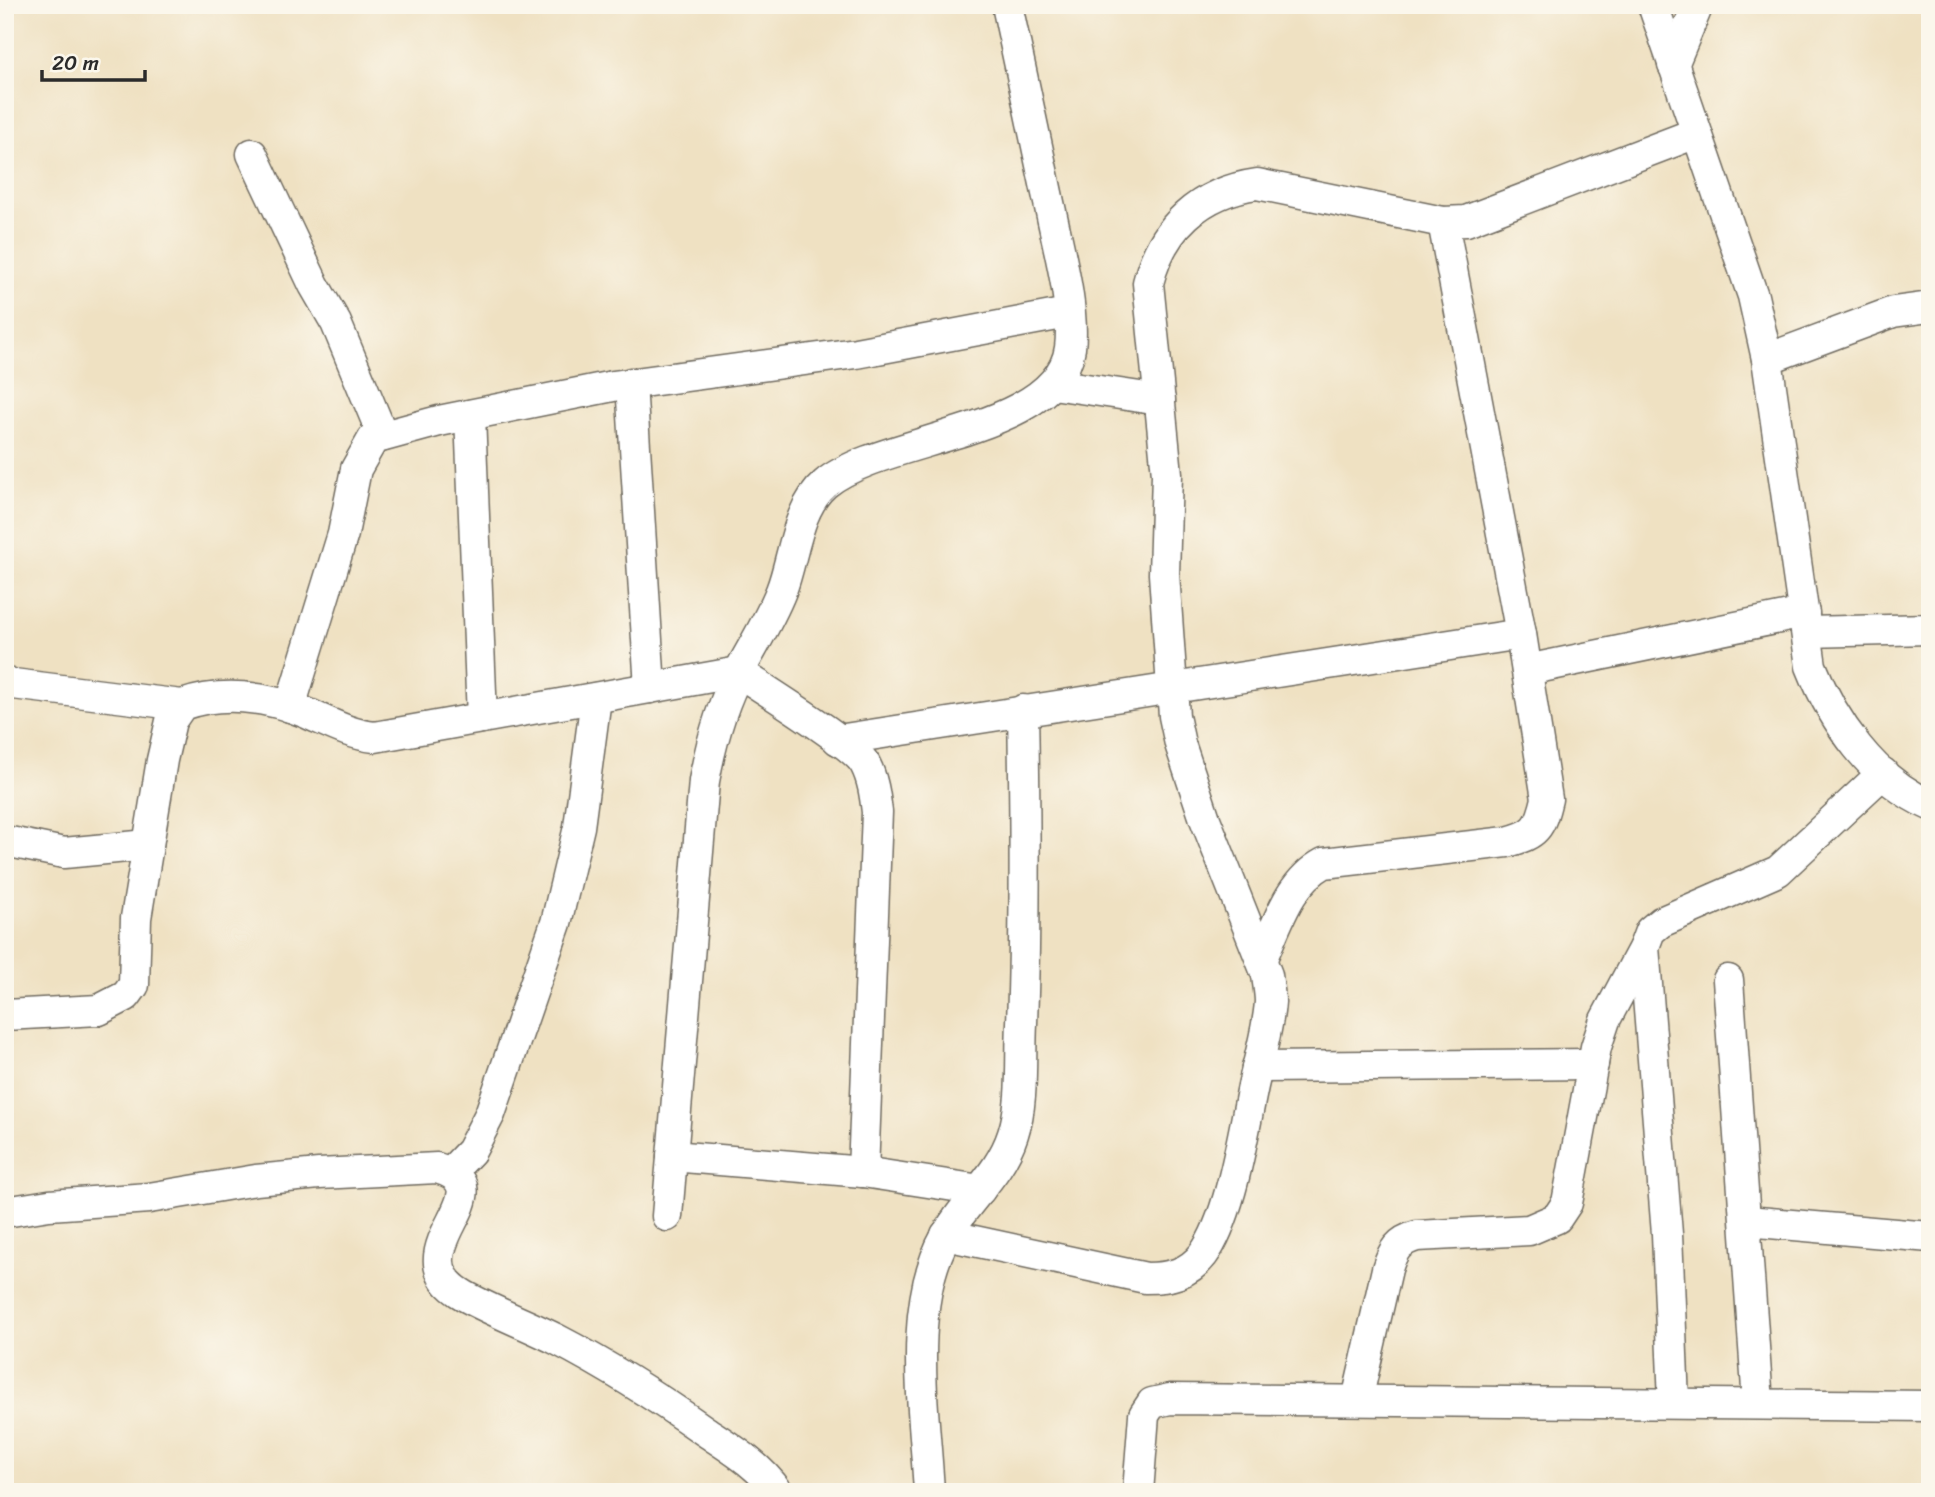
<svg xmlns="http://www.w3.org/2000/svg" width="1935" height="1497" viewBox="0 0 1935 1497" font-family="Sriracha,sans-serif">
  <rect width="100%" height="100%" fill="#fbf7ec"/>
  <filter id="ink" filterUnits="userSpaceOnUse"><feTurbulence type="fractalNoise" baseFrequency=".0143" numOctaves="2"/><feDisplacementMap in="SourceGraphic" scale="14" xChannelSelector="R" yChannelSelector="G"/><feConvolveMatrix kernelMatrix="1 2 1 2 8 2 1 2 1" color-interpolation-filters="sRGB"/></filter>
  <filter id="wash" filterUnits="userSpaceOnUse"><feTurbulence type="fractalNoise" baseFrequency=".00686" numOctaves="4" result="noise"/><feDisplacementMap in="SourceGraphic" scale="28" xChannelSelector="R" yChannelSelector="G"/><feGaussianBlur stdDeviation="1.57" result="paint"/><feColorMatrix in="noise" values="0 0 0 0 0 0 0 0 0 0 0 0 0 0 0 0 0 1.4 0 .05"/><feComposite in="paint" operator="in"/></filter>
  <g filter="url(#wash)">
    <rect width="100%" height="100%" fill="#efe1c2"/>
  </g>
  <g filter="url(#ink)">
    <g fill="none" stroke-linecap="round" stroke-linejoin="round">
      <g stroke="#706b60" stroke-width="33">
        <g id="minor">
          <path d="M1653 5 1753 296 1767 359 1811 666C1833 721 1873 780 1930 805"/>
          <polyline points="1673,65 1698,5"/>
          <polyline points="252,154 314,285 336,323 383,436"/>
          <polyline points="1767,359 1893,312 1930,307"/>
          <polyline points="631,383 650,688"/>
          <polyline points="1053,384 1160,400"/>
          <polyline points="470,415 482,718"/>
          <polyline points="1807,632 1930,629"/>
          <polyline points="1527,670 1804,613"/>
          <polyline points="5,683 182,705"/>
          <polyline points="290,707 343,534 356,469 373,439 439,421 613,386 856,353 1068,313"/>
          <polyline points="838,740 1521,634"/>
          <polyline points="5,841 64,853 148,845"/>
          <path d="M1262 958C1278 923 1289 882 1324 863L1507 842C1537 834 1540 828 1547 799L1521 634 1443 222"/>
          <polyline points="1728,980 1758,1403"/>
          <path d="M5 1015 99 1010 126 996 134 985 136 918 162 760 171 721 182 705C221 691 266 696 304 712 328 722 348 734 375 737L739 672C763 689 854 744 865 764 873 779 875 796 877 812L863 1172"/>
          <polyline points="1257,1067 1593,1064"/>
          <polyline points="672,1156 863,1172 980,1190"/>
          <polyline points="451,1172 471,1151 490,1114 556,923 579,827 596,698"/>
          <path d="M5 1212 49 1205 149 1198 256 1180 319 1174 437 1168C513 1190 388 1253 465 1296 494 1312 526 1324 556 1339 608 1366 657 1397 705 1431 732 1449 759 1465 778 1492"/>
          <path d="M667 1216 704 781C711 743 721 705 740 670 754 644 770 619 781 591 794 558 796 509 825 484 879 437 1058 434 1070 348 1075 310 1059 250 1051 212 1037 143 1022 74 1007 5"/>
          <polyline points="1747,1221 1930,1237"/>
          <path d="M946 1235 1146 1278C1169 1278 1188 1274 1203 1255 1231 1217 1243 1133 1253 1086 1259 1059 1268 1030 1270 1002 1270 993 1268 984 1267 975L1205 819 1180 744 1174 716 1164 574 1167 474 1148 283C1162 227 1200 192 1257 184L1443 222 1466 221 1696 133"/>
          <path d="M1357 1400 1387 1269C1393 1250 1398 1241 1417 1236L1529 1230 1557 1218 1567 1203 1596 1047 1605 1020 1644 947"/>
          <polyline points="1674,1402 1667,1234 1644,947 1650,931 1661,922 1778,871 1883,773"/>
          <path d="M929 1492C925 1413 906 1307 946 1236 966 1200 1000 1175 1013 1134 1024 1101 1020 1059 1022 1023 1026 919 1025 815 1023 710"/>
          <polyline points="1138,1492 1144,1415 1152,1403 1170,1399 1930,1406"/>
        </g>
      </g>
      <use href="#minor" stroke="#fff" stroke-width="30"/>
    </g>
  </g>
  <rect width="1935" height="1497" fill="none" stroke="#fbf7ec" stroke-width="28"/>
  <path d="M42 70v10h103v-10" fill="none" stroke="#2b2b2b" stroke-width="3.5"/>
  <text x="52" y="70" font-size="21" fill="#2b2b2b" stroke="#fbf7ec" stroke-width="5" paint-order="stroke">20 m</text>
</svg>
